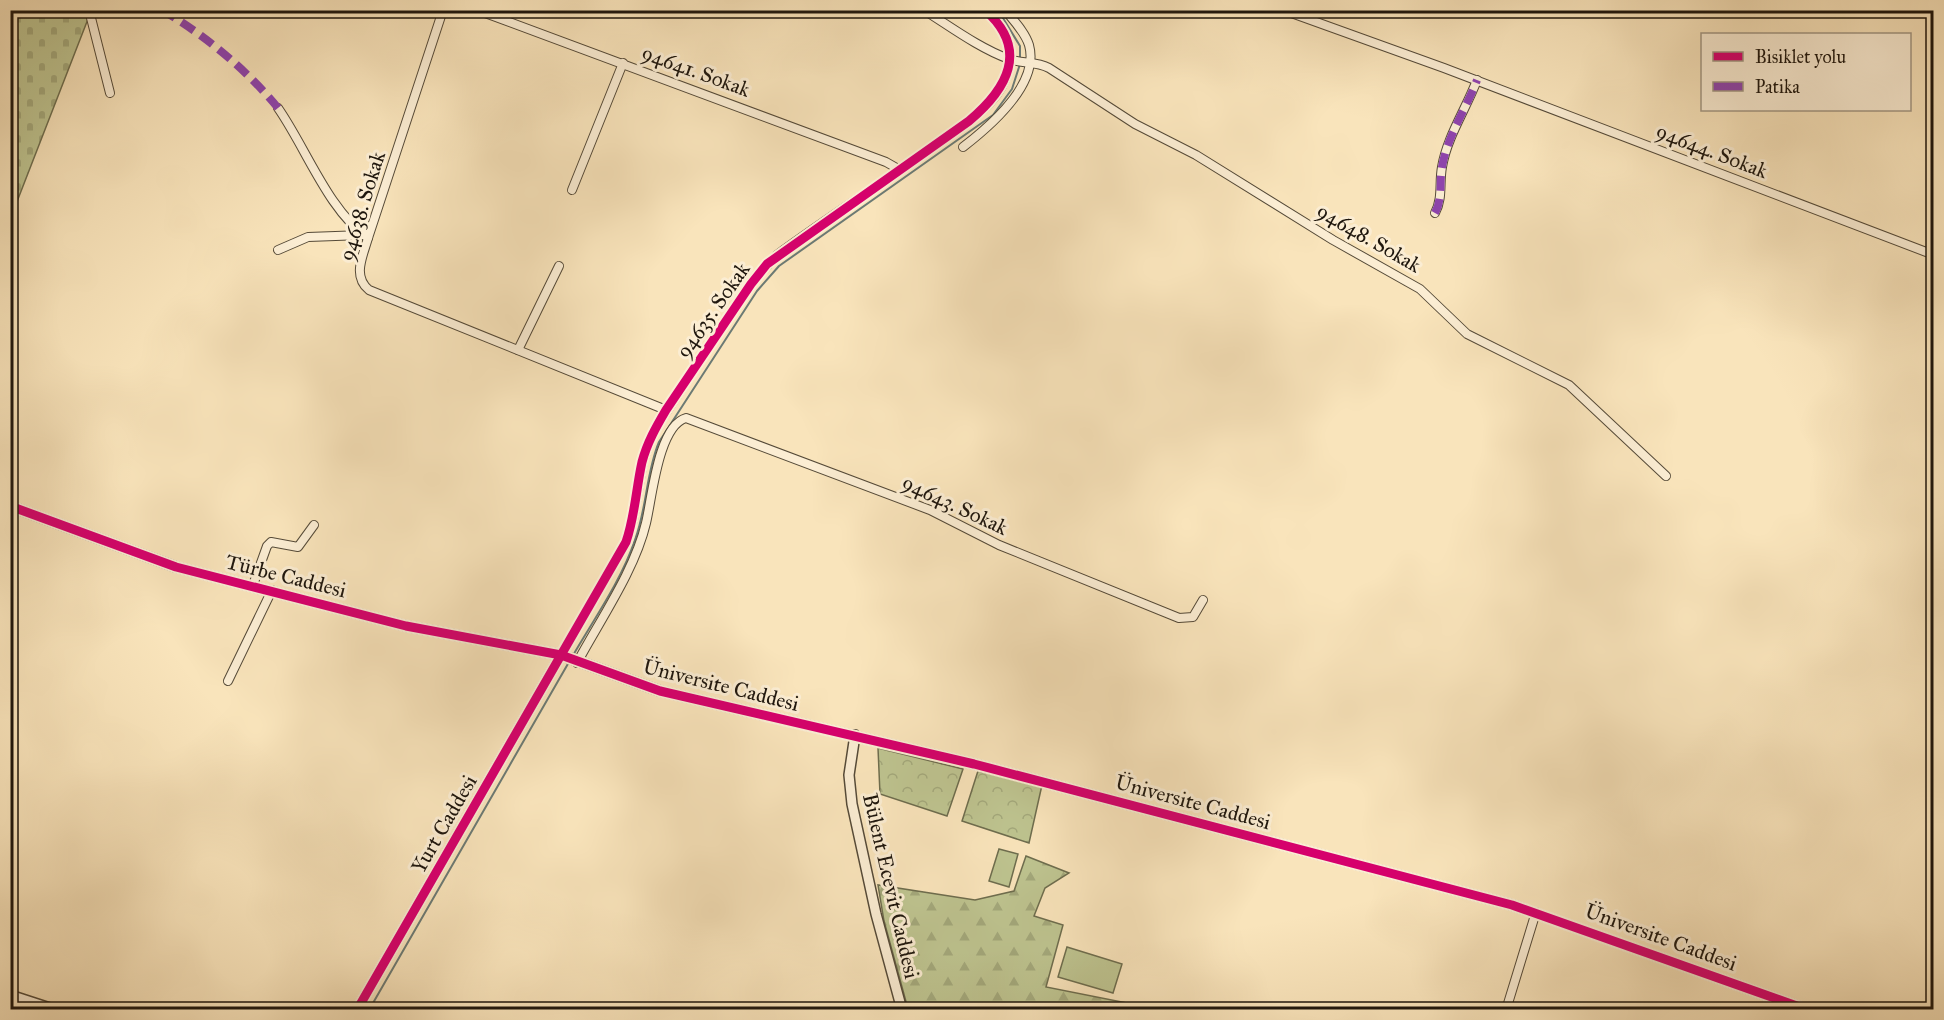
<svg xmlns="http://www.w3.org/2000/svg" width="1944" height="1020" viewBox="0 0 1944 1020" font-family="'IM FELL Great Primer',serif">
  <defs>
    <pattern id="forest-firs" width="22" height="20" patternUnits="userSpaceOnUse" patternTransform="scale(1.5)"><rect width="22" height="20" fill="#bec490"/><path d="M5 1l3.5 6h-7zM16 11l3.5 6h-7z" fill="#a3a87b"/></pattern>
    <pattern id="cemetery-stones" width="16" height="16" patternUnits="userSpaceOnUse" patternTransform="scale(1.5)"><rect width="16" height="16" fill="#bec490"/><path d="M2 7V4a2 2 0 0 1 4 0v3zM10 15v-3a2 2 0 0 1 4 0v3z" fill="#a3a87b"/></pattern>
    <pattern id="park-crowns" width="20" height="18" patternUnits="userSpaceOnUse" patternTransform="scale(1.5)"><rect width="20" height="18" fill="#bec490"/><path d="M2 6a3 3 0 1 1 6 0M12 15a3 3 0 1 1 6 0" fill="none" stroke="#a3a87b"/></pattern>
  </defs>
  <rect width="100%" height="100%" fill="#f9e4bb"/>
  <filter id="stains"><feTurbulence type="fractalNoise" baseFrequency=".00333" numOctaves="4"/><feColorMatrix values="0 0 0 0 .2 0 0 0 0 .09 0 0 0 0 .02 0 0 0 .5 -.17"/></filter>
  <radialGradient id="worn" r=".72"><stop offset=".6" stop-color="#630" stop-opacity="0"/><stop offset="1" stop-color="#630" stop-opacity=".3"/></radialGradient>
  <polygon fill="url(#forest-firs)" stroke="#6e6d4e" stroke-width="1.5" points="1026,856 1069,873 1045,888 1034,916 1063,925 1046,987 1157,1009 908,1009 884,921 878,885 975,900 1014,891"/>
  <polygon fill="url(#cemetery-stones)" stroke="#6e6d4e" stroke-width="1.5" points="11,11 86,11 88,19 11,217"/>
  <g fill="url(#park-crowns)" stroke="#6e6d4e" stroke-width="1.5">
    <polygon points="878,748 963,769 947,816 880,794"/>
    <polygon points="978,771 1042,785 1029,843 962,821"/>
  </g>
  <g fill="#bec490" stroke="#6e6d4e" stroke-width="1.5">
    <polygon points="999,849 1018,854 1009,887 989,881"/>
    <polygon points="1067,947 1122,964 1113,993 1058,977"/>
  </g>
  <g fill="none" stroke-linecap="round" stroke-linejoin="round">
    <g stroke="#6c7a74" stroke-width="2">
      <polyline points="998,10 1020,46 1020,58"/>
      <path d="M572 657C594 619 621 581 635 540 647 508 646 473 659 442L757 291 779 266 993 115 1012 89 1020 64"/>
      <polyline points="369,1010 569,662"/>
    </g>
    <g stroke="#554a38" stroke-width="10">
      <g id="minor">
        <polyline points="89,10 110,93"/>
        <path d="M443 10 368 238C363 256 352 276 369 290L666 410"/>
        <polyline points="477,10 886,162 900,170"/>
        <path d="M924 10C951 27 979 48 1009 59 1022 64 1036 61 1049 68L1135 124 1196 155 1333 240 1420 289 1467 334 1569 385 1666 476"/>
        <polyline points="1283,10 1444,68 1934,255"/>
        <path d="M278 108C306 148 328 210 368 238"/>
        <path d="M963 147C989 127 1040 84 1029 45 1025 32 1014 21 1005 10"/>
        <polyline points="572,190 623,63"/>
        <path d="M1435 213C1443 198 1439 183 1442 167 1447 137 1466 109 1477 80"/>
        <polyline points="278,250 308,237 363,235"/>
        <polyline points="518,350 559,266"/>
        <polyline points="253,585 267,546 271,542 298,547 314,525"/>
        <path d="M561 655 626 542 633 520 643 461 653 432 751 284 777 255C826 219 878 186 928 150 953 132 985 115 1001 88 1018 59 1009 32 985 10"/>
        <path d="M577 663C600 620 635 570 646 523 652 499 658 426 686 418L930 510 999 545 1179 618 1193 617 1203 600"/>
        <polyline points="228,681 272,590"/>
        <polyline points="1506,1010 1536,912"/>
      </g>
    </g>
    <g stroke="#554a38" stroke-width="12">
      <g id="tertiary">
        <polyline points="10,506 176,567 406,626 561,655 660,691 974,764 1512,905 1808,1010"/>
        <polyline points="855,735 849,775 852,804 876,914 902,1010"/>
        <polyline points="10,995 56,1010"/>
        <polyline points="357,1010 561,655"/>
      </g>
    </g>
    <use href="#minor" stroke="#fbedd3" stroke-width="8"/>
    <use href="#tertiary" stroke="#fbedd3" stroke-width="9"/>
    <g stroke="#8e44ad" stroke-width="8" stroke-dasharray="15 8" stroke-linecap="butt">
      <path d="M162 10C206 36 246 69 278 108"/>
      <path d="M1435 213C1443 198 1439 183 1442 167 1447 137 1466 109 1477 80"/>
    </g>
    <g stroke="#fbedd3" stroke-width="13">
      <g id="cycleway">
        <polyline points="10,506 176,567 406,626 561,655 660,691 974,764 1512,905 1808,1010"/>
        <path d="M357 1010 626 542C635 516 636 489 642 462 647 443 656 427 666 410L751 284 767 264 969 121C1007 89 1030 50 985 10"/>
      </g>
    </g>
    <use href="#cycleway" stroke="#d6006c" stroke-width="9"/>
  </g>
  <g text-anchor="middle" stroke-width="6" stroke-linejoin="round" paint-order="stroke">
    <g font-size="21" fill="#1e160d" stroke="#fbedd3">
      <text transform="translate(696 71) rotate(20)" y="7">94641. Sokak</text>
      <text transform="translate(1712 151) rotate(21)" y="7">94644. Sokak</text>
      <text transform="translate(362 206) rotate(-73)" y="7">94638. Sokak</text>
      <text transform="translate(1369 238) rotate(30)" y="7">94648. Sokak</text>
      <text transform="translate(713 310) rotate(-55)" y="7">94635. Sokak</text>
      <text transform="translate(955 505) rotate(25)" y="7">94643. Sokak</text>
      <text transform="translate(286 576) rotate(14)" y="7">Türbe Caddesi</text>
      <text transform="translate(721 685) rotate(14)" y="7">Üniversite Caddesi</text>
      <text transform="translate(1193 802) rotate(15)" y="7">Üniversite Caddesi</text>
      <text transform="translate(444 824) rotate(-60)" y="7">Yurt Caddesi</text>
      <text transform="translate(891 886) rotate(77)" y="7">Bülent Ecevit Caddesi</text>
      <text transform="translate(1661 937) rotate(20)" y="7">Üniversite Caddesi</text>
    </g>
  </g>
  <rect width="1944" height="1020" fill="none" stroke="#f9e4bb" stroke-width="36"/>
  <rect x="12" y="12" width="1920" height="996" fill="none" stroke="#1e160d" stroke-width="3"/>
  <rect x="18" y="18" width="1908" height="984" fill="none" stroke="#1e160d" stroke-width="1.5"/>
  <rect x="1701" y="33" width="210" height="78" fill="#fbedd3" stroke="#a39784" stroke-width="1.5"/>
  <rect x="1713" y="52" width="30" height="9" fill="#d6006c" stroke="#a39784" stroke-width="1.5"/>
  <text x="1755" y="63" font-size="18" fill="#1e160d">Bisiklet yolu</text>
  <rect x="1713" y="82" width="30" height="9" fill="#8e44ad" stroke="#a39784" stroke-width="1.5"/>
  <text x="1755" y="93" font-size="18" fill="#1e160d">Patika</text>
  <rect width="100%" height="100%" filter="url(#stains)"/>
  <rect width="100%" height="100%" fill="url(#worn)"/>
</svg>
